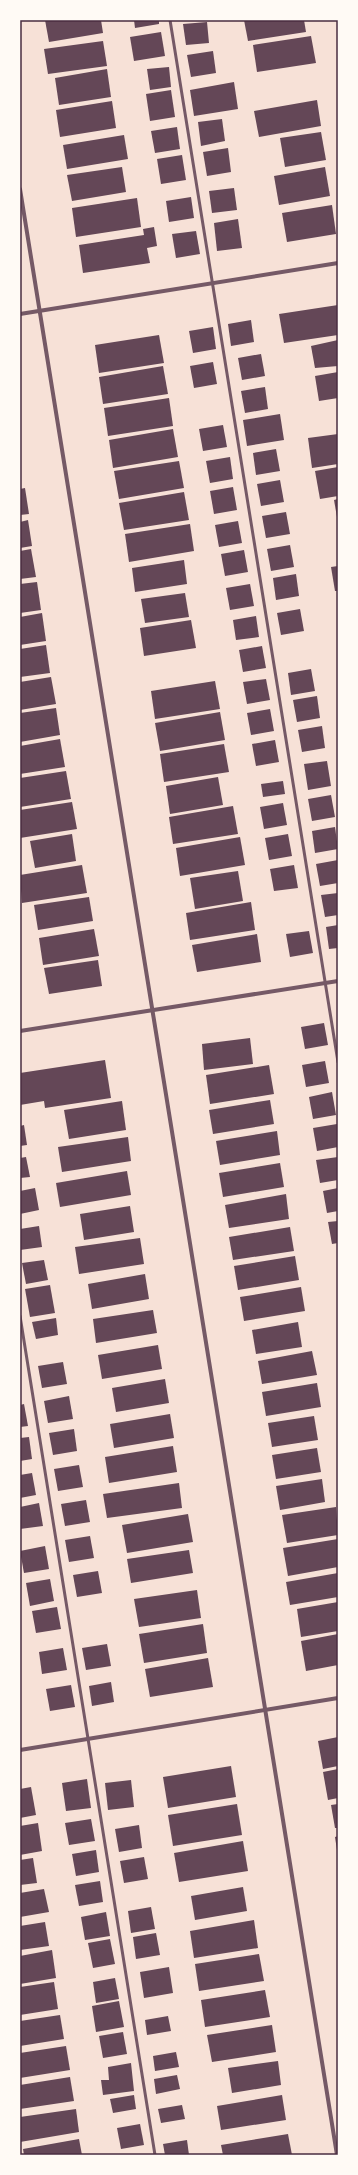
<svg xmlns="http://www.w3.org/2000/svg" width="358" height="2175" viewBox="0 0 358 2175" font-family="Figtree,sans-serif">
  <rect width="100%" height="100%" fill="#f7e1d7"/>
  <g fill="#644757">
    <polygon points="45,20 101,20 103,33 49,42"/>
    <polygon points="134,20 159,20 159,24 135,28"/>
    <polygon points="244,20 304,20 306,32 248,41"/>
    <polygon points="207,22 209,43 186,45 183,24"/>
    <polygon points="161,32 165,56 134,61 130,37"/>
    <polygon points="311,36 316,63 257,72 253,45"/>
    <polygon points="103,41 107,66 48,74 44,49"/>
    <polygon points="213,51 216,73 191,77 187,55"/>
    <polygon points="169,67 171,87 150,90 147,69"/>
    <polygon points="107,69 111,97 59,105 55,78"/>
    <polygon points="234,82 238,109 194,116 190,90"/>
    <polygon points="171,90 175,117 150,121 146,94"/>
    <polygon points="317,100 321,126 259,137 254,111"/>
    <polygon points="112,101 116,128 60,137 56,110"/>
    <polygon points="222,119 225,141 201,146 198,122"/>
    <polygon points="177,127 180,149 155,153 151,131"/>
    <polygon points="321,132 326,160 285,167 280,138"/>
    <polygon points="124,135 128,159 67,169 63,145"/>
    <polygon points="228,148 231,172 207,176 203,152"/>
    <polygon points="182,155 186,180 161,184 157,159"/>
    <polygon points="122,167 126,192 72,201 67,175"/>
    <polygon points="325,167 330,196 279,205 274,176"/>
    <polygon points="234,188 237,210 212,213 209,191"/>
    <polygon points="191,197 194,218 169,222 166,201"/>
    <polygon points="137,198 141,227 76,237 72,208"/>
    <polygon points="332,205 336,234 287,242 282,213"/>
    <polygon points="238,219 242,248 217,251 214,223"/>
    <polygon points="154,227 157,246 147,248 150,263 83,273 79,245 144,235 143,229"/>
    <polygon points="196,231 200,254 176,258 172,234"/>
    <polygon points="338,305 338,335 284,343 279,314"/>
    <polygon points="251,320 254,342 231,346 228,324"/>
    <polygon points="213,327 216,349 193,353 189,331"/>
    <polygon points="159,335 164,363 99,373 95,345"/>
    <polygon points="338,340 338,366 315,368 311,346"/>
    <polygon points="261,354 265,376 242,380 238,358"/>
    <polygon points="213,362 217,384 194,388 190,366"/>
    <polygon points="163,366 168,394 103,404 99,377"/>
    <polygon points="338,372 338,398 319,401 315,376"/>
    <polygon points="265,387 268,409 245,413 241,391"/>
    <polygon points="169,398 173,426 108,436 104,408"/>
    <polygon points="280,414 284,440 247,446 243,420"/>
    <polygon points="223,425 227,447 203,451 199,429"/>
    <polygon points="173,429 178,457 113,468 109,440"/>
    <polygon points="338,434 338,464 312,468 308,438"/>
    <polygon points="276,449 280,471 256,475 253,453"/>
    <polygon points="230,457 233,479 210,483 206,461"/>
    <polygon points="179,461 184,488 119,499 114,471"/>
    <polygon points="338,467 338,496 320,499 315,471"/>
    <polygon points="280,480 284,502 261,506 257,484"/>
    <polygon points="233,487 237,510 214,514 210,491"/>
    <polygon points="25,488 29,514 20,515 20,489"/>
    <polygon points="184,492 189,520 124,530 119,503"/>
    <polygon points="338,499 338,516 337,517 334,500"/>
    <polygon points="286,512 290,534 266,538 262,516"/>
    <polygon points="28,520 32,546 20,548 20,522"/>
    <polygon points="238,521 242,543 219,547 215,525"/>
    <polygon points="190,524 194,551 129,562 125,534"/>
    <polygon points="290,545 294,567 271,571 267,549"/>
    <polygon points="31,549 36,577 20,579 20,551"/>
    <polygon points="244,550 248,572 225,576 221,554"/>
    <polygon points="184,560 187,584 135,592 132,568"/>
    <polygon points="338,566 338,591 335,591 331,567"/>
    <polygon points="296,574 299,596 276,600 273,578"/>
    <polygon points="37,582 41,610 20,613 20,584"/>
    <polygon points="250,584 254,606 230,610 226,588"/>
    <polygon points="185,593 189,617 145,623 141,599"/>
    <polygon points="300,609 304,631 281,635 277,613"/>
    <polygon points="42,613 46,641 20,645 20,617"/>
    <polygon points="256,616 259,637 236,640 233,620"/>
    <polygon points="191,620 196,648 144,656 140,628"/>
    <polygon points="46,645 50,673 20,677 20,649"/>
    <polygon points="262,646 266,668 243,672 239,650"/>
    <polygon points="311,669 315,691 291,695 288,673"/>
    <polygon points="51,677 56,704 20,710 20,682"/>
    <polygon points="266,679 270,700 247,704 243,682"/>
    <polygon points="215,681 220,709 155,719 151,691"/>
    <polygon points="317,696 320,718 297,722 293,700"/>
    <polygon points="56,708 60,735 20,742 20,713"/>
    <polygon points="270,709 274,731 251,735 247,713"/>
    <polygon points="220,712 225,740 160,751 155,723"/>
    <polygon points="322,726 325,748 302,752 298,730"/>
    <polygon points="60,739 65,767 20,774 20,746"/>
    <polygon points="275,740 279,762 256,766 252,744"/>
    <polygon points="224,744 229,772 164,782 160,754"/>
    <polygon points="327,761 331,786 308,790 304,764"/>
    <polygon points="66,771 71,799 20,807 20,778"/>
    <polygon points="218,777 223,805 170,814 166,786"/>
    <polygon points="283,781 285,794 263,797 261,784"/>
    <polygon points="331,795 335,817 312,821 308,799"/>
    <polygon points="72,802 77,829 20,838 20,810"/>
    <polygon points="283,803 287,825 264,829 260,807"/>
    <polygon points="233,806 238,834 173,844 169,817"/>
    <polygon points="335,827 338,849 315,853 312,831"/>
    <polygon points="72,834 76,861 35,868 30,841"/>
    <polygon points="288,834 292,856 269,860 265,838"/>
    <polygon points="240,837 245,865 180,876 176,848"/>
    <polygon points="338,860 338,883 320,886 316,864"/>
    <polygon points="82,865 87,893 22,903 20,875"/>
    <polygon points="294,865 298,888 274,891 270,869"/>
    <polygon points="238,871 243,901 195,909 190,878"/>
    <polygon points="338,893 338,915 325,917 321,895"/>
    <polygon points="89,897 93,921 38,930 34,905"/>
    <polygon points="251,902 255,930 190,940 186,913"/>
    <polygon points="338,925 338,948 329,949 326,927"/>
    <polygon points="94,929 99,956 43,965 39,938"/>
    <polygon points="309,931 313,953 290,957 286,934"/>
    <polygon points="257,934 261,962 197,972 192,945"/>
    <polygon points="98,960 102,986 49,994 44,968"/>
    <polygon points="324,1023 328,1045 305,1049 301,1027"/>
    <polygon points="250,1038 253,1064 204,1070 202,1044"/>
    <polygon points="105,1060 111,1098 45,1108 44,1101 20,1105 20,1073"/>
    <polygon points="325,1061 329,1083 306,1087 302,1065"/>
    <polygon points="269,1065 274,1094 210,1104 206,1075"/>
    <polygon points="332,1092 336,1115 313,1119 309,1097"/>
    <polygon points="270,1100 274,1124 213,1134 209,1110"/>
    <polygon points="122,1101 126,1130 69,1139 64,1110"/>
    <polygon points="337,1124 338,1147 317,1151 313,1128"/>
    <polygon points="24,1125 27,1145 20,1146 20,1126"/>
    <polygon points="277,1131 280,1155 220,1165 216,1141"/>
    <polygon points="128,1137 131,1161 62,1172 58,1147"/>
    <polygon points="26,1157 30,1177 20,1178 20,1158"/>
    <polygon points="338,1157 338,1180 320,1183 316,1160"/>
    <polygon points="280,1163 284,1187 223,1197 219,1173"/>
    <polygon points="127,1171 131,1195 60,1207 56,1183"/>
    <polygon points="35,1188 39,1210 20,1214 20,1191"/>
    <polygon points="338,1188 338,1211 327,1213 323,1191"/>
    <polygon points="286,1194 289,1219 229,1228 225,1205"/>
    <polygon points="130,1206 134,1232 84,1240 80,1214"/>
    <polygon points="338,1221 338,1243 332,1244 328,1222"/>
    <polygon points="39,1226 42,1247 20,1250 20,1229"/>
    <polygon points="290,1227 294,1251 233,1260 229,1237"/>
    <polygon points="140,1238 144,1264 79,1274 75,1247"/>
    <polygon points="295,1256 299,1280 238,1290 234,1266"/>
    <polygon points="44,1260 48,1280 26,1284 22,1263"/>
    <polygon points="145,1274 149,1299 92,1309 88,1284"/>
    <polygon points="50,1285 55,1313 30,1317 25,1289"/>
    <polygon points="301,1287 305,1311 244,1321 240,1297"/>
    <polygon points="153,1310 157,1333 96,1343 93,1319"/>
    <polygon points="56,1318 58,1335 36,1339 32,1322"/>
    <polygon points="298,1322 302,1347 256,1354 252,1330"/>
    <polygon points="158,1345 162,1369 102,1379 98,1355"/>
    <polygon points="312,1351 317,1375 262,1384 258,1361"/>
    <polygon points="63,1362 67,1384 42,1388 38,1366"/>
    <polygon points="165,1379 169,1403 116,1412 112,1388"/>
    <polygon points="317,1383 321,1407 266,1416 262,1392"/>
    <polygon points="69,1396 73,1419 48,1423 44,1401"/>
    <polygon points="24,1404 28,1426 20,1427 20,1405"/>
    <polygon points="170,1414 174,1438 114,1448 110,1424"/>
    <polygon points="314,1416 318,1440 272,1447 268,1423"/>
    <polygon points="74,1429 77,1451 53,1455 49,1433"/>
    <polygon points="29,1437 32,1459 20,1461 20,1438"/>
    <polygon points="173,1446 177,1472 109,1483 105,1457"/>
    <polygon points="317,1448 321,1472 276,1479 272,1455"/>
    <polygon points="79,1465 83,1487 58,1491 54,1469"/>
    <polygon points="32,1473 36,1495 20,1498 20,1475"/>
    <polygon points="322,1479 325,1502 280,1510 276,1486"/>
    <polygon points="179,1483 182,1508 107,1518 103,1494"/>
    <polygon points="86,1500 90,1522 65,1526 61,1504"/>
    <polygon points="39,1503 43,1526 20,1529 20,1507"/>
    <polygon points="336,1507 338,1535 287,1543 282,1515"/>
    <polygon points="188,1514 193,1542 127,1553 122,1525"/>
    <polygon points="90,1536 94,1558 69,1562 65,1540"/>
    <polygon points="338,1539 338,1567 288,1576 283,1548"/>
    <polygon points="45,1546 49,1569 24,1573 20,1551"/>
    <polygon points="189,1550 193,1573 131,1583 127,1559"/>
    <polygon points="98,1571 102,1593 77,1597 73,1575"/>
    <polygon points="338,1573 338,1597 290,1605 286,1582"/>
    <polygon points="50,1579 54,1601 30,1606 26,1583"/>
    <polygon points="197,1590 201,1618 139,1627 134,1599"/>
    <polygon points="338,1602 338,1631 301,1637 297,1609"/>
    <polygon points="57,1607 61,1629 36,1633 32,1611"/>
    <polygon points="203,1624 207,1653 144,1663 139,1634"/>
    <polygon points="338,1634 338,1665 306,1671 301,1641"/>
    <polygon points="107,1644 111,1666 86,1670 82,1648"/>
    <polygon points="63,1648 67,1670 42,1674 39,1652"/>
    <polygon points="208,1658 213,1687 150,1697 145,1669"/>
    <polygon points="111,1682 114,1702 92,1706 89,1686"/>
    <polygon points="71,1685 75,1707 50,1711 46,1689"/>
    <polygon points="338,1737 338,1766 323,1769 318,1741"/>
    <polygon points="231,1766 236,1797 168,1808 163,1777"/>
    <polygon points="338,1769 338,1798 328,1800 323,1772"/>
    <polygon points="87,1779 91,1808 66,1811 62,1783"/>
    <polygon points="131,1780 134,1807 108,1810 105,1783"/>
    <polygon points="31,1787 36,1815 20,1818 20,1789"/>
    <polygon points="237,1804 242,1835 173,1846 168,1815"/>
    <polygon points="338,1804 338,1828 335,1828 331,1805"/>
    <polygon points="91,1819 95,1841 69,1845 65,1823"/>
    <polygon points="38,1823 42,1851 20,1855 20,1826"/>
    <polygon points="139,1825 142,1848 119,1852 115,1829"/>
    <polygon points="338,1836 338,1850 337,1850 335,1837"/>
    <polygon points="243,1841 248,1871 179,1882 174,1853"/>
    <polygon points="96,1850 99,1872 76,1876 72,1854"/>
    <polygon points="144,1857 148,1879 124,1883 120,1861"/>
    <polygon points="33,1858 37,1883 20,1885 20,1860"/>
    <polygon points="100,1881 103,1902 79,1906 75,1885"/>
    <polygon points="243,1887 247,1911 195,1920 191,1896"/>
    <polygon points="44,1889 49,1912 20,1917 20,1893"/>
    <polygon points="151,1907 155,1929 131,1933 128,1911"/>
    <polygon points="106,1912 110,1936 85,1940 81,1917"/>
    <polygon points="254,1920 258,1948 194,1958 190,1931"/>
    <polygon points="45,1922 49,1946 20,1950 20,1926"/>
    <polygon points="156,1933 160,1955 136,1959 133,1937"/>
    <polygon points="110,1939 115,1964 93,1968 88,1943"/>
    <polygon points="52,1950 56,1978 20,1984 20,1956"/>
    <polygon points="259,1954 264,1981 199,1991 195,1964"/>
    <polygon points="169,1967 173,1993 144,1998 140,1972"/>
    <polygon points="115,1978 119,1999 96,2003 93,1982"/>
    <polygon points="54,1982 58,2009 20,2015 20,1987"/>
    <polygon points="265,1990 270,2017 205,2027 201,2000"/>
    <polygon points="119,2001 124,2027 96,2032 92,2006"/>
    <polygon points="60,2015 64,2039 20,2046 20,2021"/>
    <polygon points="168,2016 171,2031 147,2035 145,2020"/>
    <polygon points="272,2025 276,2052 212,2062 207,2035"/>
    <polygon points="123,2032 127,2054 103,2058 99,2036"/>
    <polygon points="66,2046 70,2070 20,2078 20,2053"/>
    <polygon points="176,2052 179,2067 155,2071 153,2056"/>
    <polygon points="278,2061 281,2085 232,2093 228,2068"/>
    <polygon points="131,2063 134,2091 103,2095 101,2080 109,2080 108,2067"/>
    <polygon points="177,2075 180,2089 156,2094 154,2079"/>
    <polygon points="70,2077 74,2101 20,2109 20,2085"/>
    <polygon points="134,2095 136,2109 113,2113 110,2099"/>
    <polygon points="282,2095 286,2120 221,2130 217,2106"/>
    <polygon points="182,2105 185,2119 161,2123 158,2109"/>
    <polygon points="76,2109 79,2132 20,2142 20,2117"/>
    <polygon points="140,2124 144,2145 121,2149 117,2128"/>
    <polygon points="288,2134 292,2155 223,2155 221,2145"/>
    <polygon points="79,2139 82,2155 24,2155 23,2149"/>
    <polygon points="187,2140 189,2155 165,2155 163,2144"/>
  </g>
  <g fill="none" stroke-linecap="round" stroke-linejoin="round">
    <g stroke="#755966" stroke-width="3">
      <polyline points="170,20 338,1062"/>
      <polyline points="20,1316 155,2155"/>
    </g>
    <g stroke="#755966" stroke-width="4">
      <polyline points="20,189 337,2155"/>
      <polyline points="20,314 338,263"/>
      <polyline points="20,1031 338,981"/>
      <polyline points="20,1750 338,1698"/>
    </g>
  </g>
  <rect width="358" height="2175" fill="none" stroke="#fffaf5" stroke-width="42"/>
  <rect x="21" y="21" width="316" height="2133" fill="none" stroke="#4a2c40" stroke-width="1.5"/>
</svg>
